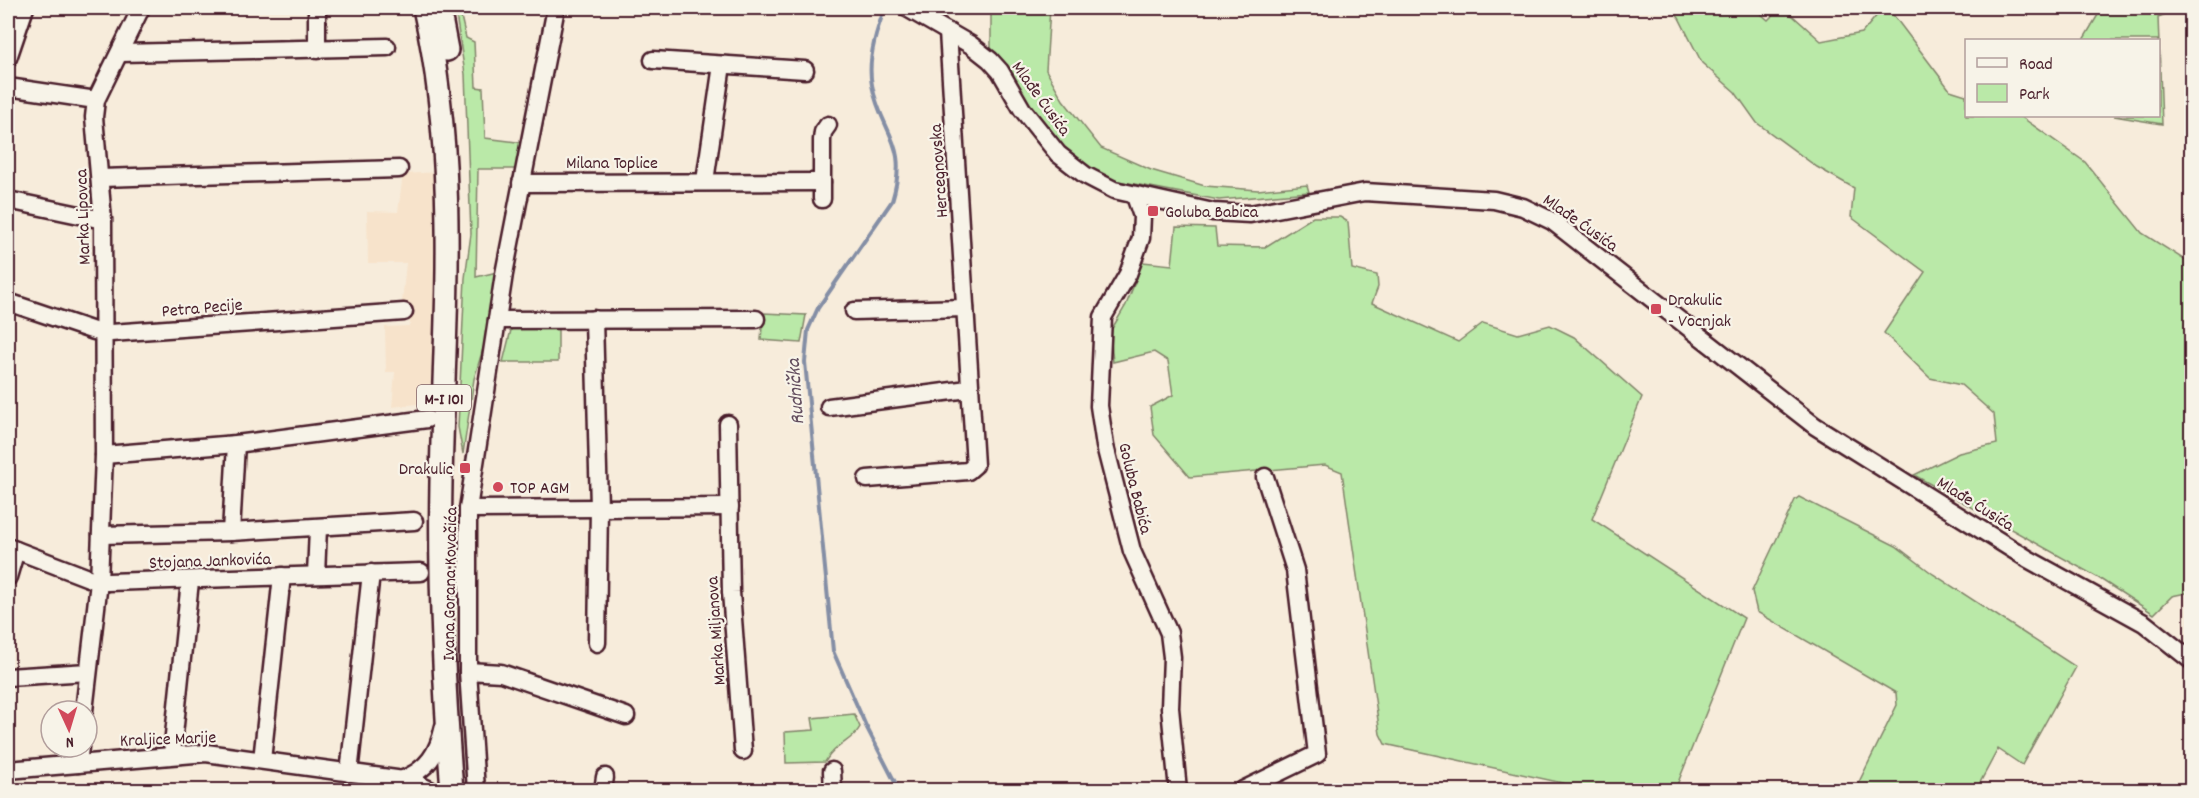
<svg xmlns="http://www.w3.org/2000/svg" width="2199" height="798" viewBox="0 0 2199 798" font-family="Dekko,sans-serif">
  <rect width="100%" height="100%" fill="#f7ecdb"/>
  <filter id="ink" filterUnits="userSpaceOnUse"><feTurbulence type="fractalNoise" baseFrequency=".0167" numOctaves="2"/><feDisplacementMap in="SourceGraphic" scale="12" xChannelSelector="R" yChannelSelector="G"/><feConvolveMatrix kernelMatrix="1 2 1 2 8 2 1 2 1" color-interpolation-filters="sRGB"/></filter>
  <g filter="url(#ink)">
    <polygon fill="#f7e3cb" points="439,172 434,402 392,407 395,372 386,372 385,327 410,326 409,305 402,302 406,263 368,263 367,211 398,212 403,174"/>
    <g fill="#bae9a8" stroke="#82846a" stroke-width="1.5">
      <polygon points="455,8 459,8 466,38 474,42 476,87 483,88 485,138 524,143 519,169 478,169 476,277 497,272 485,342 474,379 463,454 458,427 465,278 471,234 465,74"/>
      <polygon points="991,8 1050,8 1046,70 1063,100 1101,148 1151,170 1205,186 1258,190 1307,185 1309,192 1219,200 1108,179 1090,171 1068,154 1039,121 991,48"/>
      <polygon points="1671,8 1754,8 1768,20 1780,8 1784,8 1821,41 1862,33 1883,8 1888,8 1950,90 1966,95 1966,116 2020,116 2085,162 2142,233 2191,264 2191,592 2172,596 2154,614 2097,577 1914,475 1959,453 1997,444 1994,414 1961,385 1930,378 1884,333 1925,272 1851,217 1854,188 1817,167 1757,123 1735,92 1702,63 1679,18"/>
      <polygon points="2102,8 2181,8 2158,17 2162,124 2114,116 2158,116 2158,40 2083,40"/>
      <polygon points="1313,217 1340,217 1348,222 1352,269 1377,275 1378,287 1372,303 1458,342 1483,323 1518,334 1550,325 1574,337 1642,397 1592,519 1744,618 1675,790 1594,790 1385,744 1380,734 1342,472 1325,465 1190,477 1154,435 1150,407 1173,395 1168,361 1154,352 1113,362 1110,332 1126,305 1143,262 1172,265 1176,227 1215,228 1217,246 1265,247"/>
      <polygon points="763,313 806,315 801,343 761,340"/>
      <polygon points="558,325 558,362 503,362 512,326"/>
      <polygon points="1799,497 1896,546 1933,574 2076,667 2022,765 1998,749 1976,790 1855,790 1897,705 1896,693 1757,612 1752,591 1795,500"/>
      <path d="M854 714 860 727C853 741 835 744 825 762L786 763 785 732 814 730 812 718Z"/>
    </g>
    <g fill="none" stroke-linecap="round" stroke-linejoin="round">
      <path stroke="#848ea5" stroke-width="4" d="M885 8C876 31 867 61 872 85 881 134 910 142 892 201L818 308 808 330 805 362 833 651 866 726 899 790"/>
      <g stroke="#4a1f2b" stroke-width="21">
        <g id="minor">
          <polyline points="317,8 317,50"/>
          <polyline points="907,8 971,45 990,60 1000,71 1022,109 1058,154 1085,175 1114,190 1213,212 1250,214 1365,192 1494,200 1523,207 1552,221 1815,426 2028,559 2144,623 2192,661"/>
          <polyline points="121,53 387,47"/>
          <polyline points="8,58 25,8"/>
          <polyline points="653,60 805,70"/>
          <polyline points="8,87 96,100 94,117 103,220 104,455 99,582 84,711"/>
          <polyline points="96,100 141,8"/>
          <polyline points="101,178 399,169"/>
          <polyline points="705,181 722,65"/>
          <polyline points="521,183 822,182"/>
          <polyline points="1135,196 1142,216 1141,238 1128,274 1103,317 1099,406 1105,446 1132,551 1169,633 1172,657 1170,708 1178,790"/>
          <polyline points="822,199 822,140 823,132 828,125"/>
          <polyline points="8,200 103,220"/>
          <polyline points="8,302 94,331 111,333 404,312"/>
          <polyline points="854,311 965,308"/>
          <polyline points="594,319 599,507 597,643"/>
          <polyline points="497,320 756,319"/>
          <polyline points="829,407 968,389"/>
          <polyline points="728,424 731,592 743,751"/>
          <polyline points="104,455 236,444 427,419"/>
          <polyline points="867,479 968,471 975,465 948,32"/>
          <polyline points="468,509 730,507"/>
          <polyline points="231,532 236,444"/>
          <polyline points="101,535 231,532 414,521"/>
          <polyline points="8,547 99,582 108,582 421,572"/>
          <polyline points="316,575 318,528"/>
          <polyline points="8,577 16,550"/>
          <polyline points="468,671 501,673 626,716"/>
          <polyline points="8,677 88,672"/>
          <polyline points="172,754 190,581"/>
          <polyline points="262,760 282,576"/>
          <polyline points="78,764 80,747"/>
          <polyline points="8,770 206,753 411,781 430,790"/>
          <polyline points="832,771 833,790"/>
          <polyline points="349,773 371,573"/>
          <path d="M401 780C428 770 438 753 444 726"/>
          <polyline points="476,790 468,671 468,509 504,274 556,8"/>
          <polyline points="603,790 605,777"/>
          <polyline points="1243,790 1317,754 1295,570 1265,477"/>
        </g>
      </g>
      <g stroke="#4a1f2b" stroke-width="26">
        <g id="major">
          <path d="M424 8C460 168 444 320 441 482 439 585 444 688 452 790"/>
          <polyline points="439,8 447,50"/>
        </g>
      </g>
      <use href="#minor" stroke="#f7f3e8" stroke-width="16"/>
      <use href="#major" stroke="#f7f3e8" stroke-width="21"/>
    </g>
  </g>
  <g fill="#d1495b" stroke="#f7f3e8" stroke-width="2">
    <rect x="1147" y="205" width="12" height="12" rx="3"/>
    <rect x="1650" y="303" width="12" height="12" rx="3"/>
    <rect x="459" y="462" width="12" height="12" rx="3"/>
    <circle cx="498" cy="487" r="6"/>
  </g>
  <g text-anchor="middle" stroke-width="4.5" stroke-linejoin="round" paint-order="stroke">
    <rect fill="#f7f3e8" stroke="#7e5f64" stroke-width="1.5" x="417" y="385" width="54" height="26" rx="4.5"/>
    <g font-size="16" font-weight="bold" fill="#4a1f2b">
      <text x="444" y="404">M-I 101</text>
    </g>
    <g font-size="18" fill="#4a1f2b" stroke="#f7f3e8">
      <text transform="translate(1042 98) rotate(54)" y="6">Mlađe Ćusića</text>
      <text x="612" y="168">Milana Toplice</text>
      <text transform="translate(938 171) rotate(-94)" y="6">Hercegnovska</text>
      <text transform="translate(82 217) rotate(-92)" y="6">Marka Lipovca</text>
      <text transform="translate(1581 222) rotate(35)" y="6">Mlađe Ćusića</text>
      <text transform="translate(202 307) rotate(-5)" y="6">Petra Pecije</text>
      <text transform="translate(1136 488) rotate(76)" y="6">Goluba Babića</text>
      <text transform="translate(1976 503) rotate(32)" y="6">Mlađe Ćusića</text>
      <text transform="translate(210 560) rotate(-2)" y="6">Stojana Jankovića</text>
      <text transform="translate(449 584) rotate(-89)" y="6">Ivana Gorana Kovačića</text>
      <text transform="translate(715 631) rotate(-94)" y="6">Marka Miljanova</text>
      <text transform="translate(168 738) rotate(-2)" y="6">Kraljice Marije</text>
    </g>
    <g font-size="18" fill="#4a1f2b" stroke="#f7f3e8" text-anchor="start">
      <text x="1165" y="217">Goluba Babica</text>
      <text x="1668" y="305">Drakulic<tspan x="1668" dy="21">- Vocnjak</tspan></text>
      <text x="453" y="474" text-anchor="end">Drakulic</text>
      <text x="510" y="493">TOP AGM</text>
    </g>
    <g font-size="20" font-style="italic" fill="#624d5e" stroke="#f7f3e8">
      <text transform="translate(794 392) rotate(-94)" y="7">Rudnička</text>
    </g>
  </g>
  <rect width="2199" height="798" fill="none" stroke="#f7f3e8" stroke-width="30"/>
  <rect x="15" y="15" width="2169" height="768" fill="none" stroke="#4a1f2b" stroke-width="2" filter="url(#ink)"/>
  <rect x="1965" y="39" width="195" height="78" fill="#f7f3e8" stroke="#b29e9c" stroke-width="1.5"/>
  <rect x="1977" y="58" width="30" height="9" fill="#f7f3e8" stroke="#b29e9c" stroke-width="1.5"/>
  <text x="2019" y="69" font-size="18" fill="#4a1f2b">Road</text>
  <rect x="1977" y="84" width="30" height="18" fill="#bae9a8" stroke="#b29e9c" stroke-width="1.5"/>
  <text x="2019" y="99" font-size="18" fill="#4a1f2b">Park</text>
  <g transform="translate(69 729) rotate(176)"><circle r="28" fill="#f7f3e8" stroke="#b29e9c" stroke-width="1.5"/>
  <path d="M0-4.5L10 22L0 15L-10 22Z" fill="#d1495b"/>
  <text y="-9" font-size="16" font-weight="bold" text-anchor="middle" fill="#4a1f2b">N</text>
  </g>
</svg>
